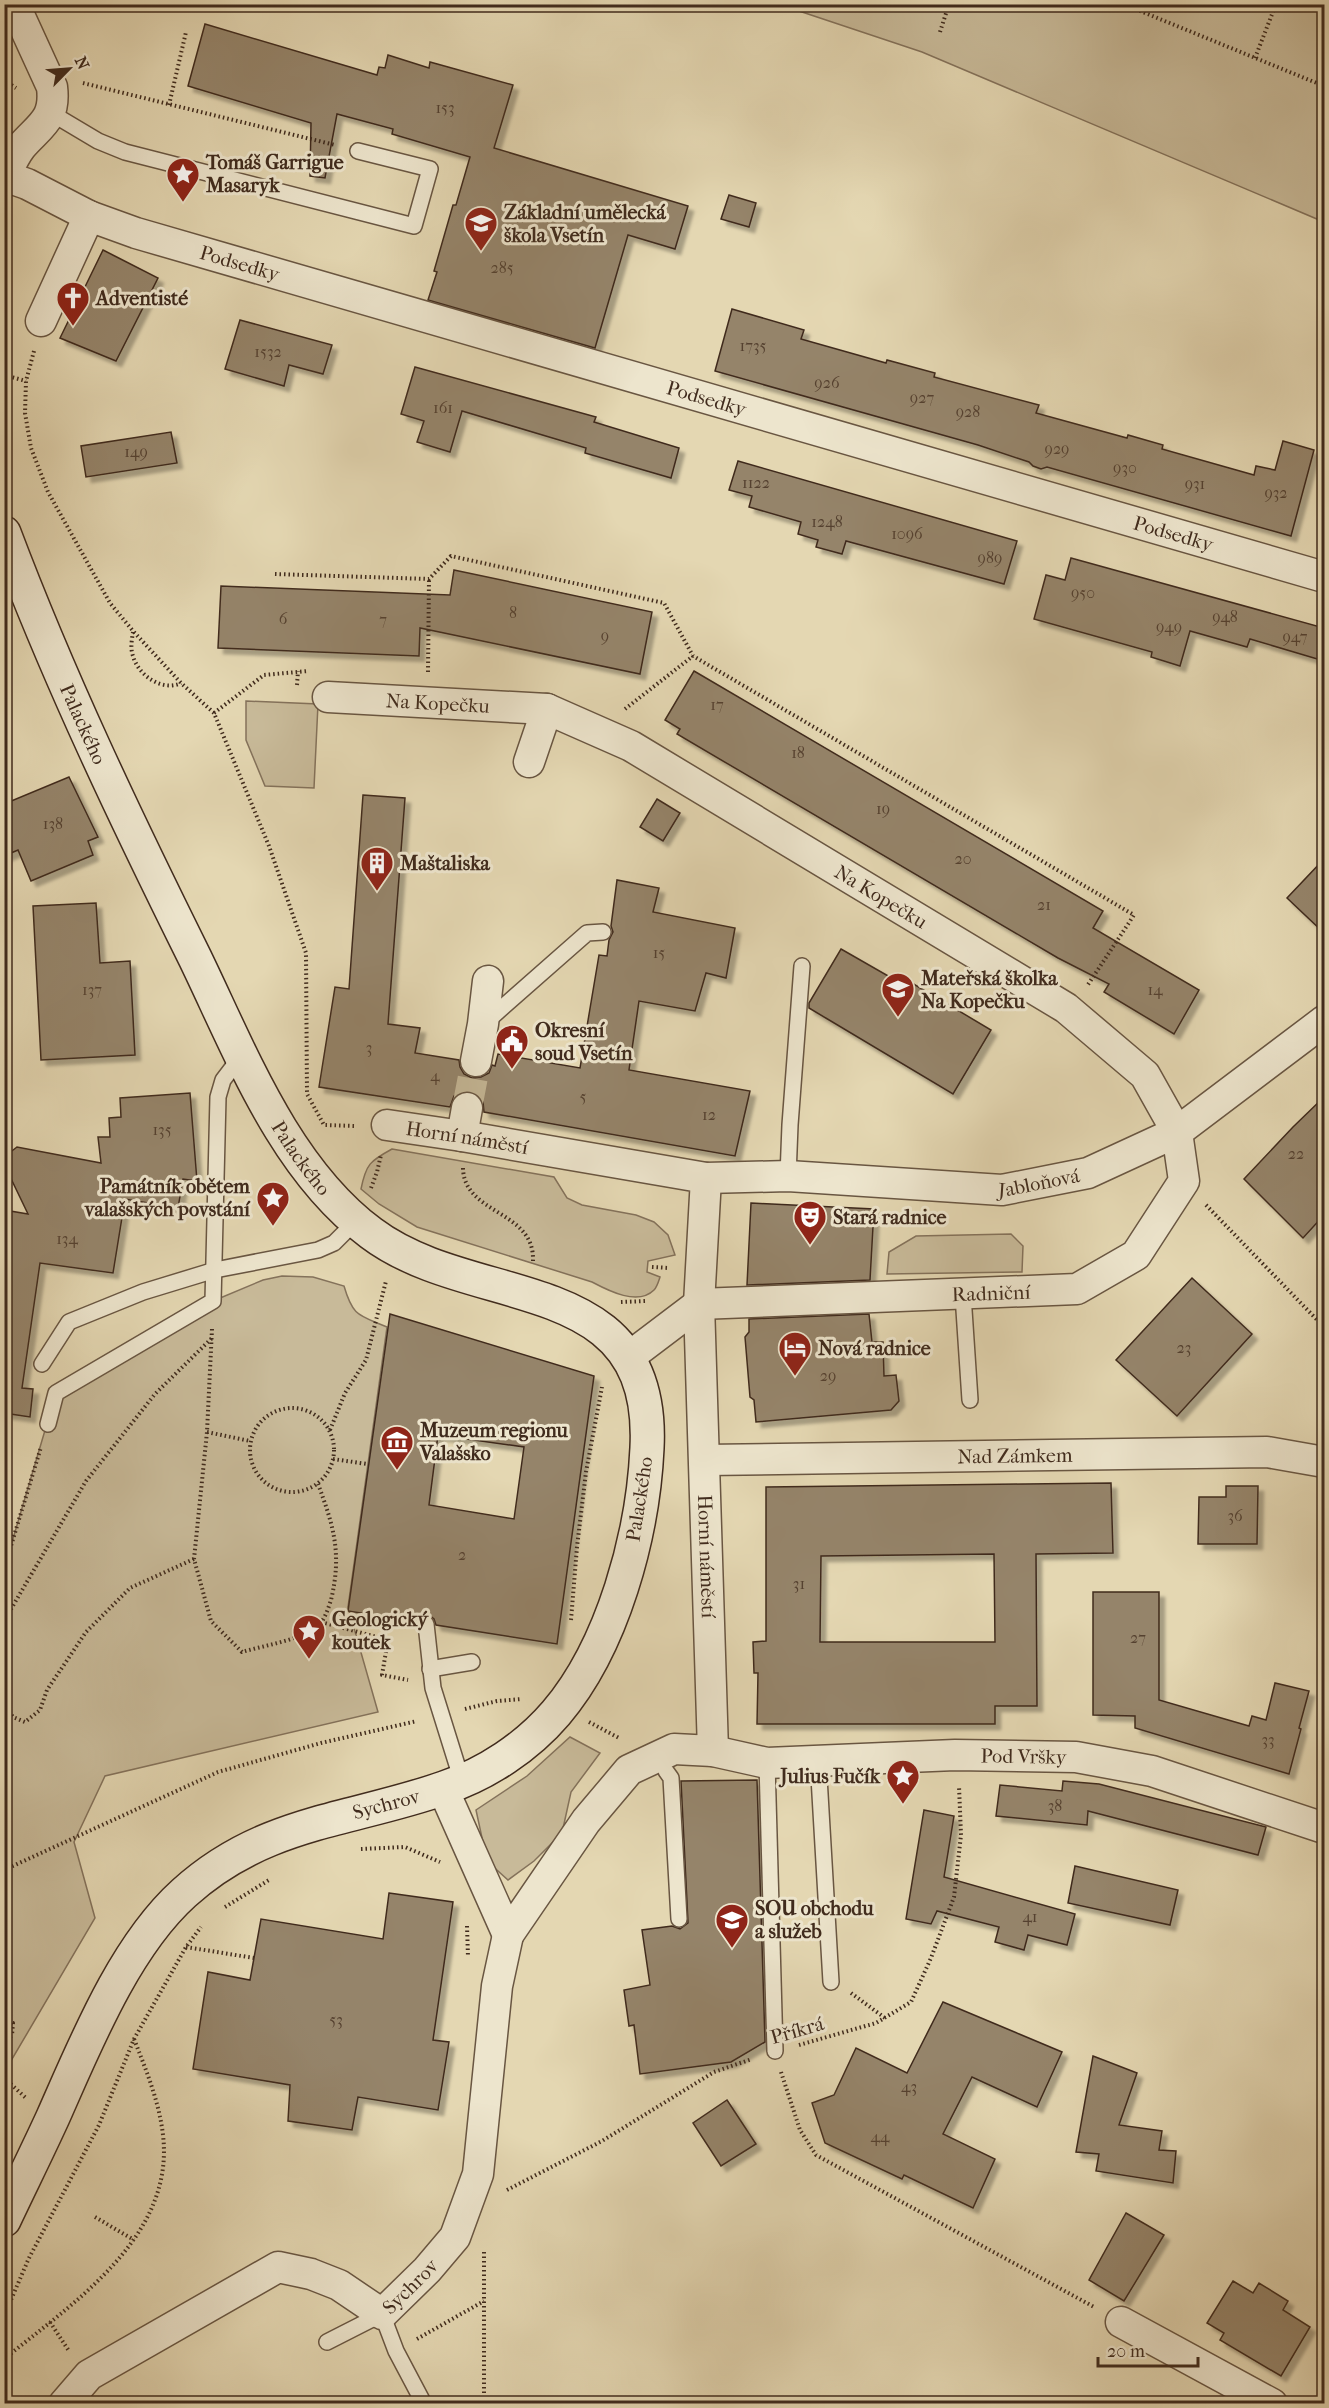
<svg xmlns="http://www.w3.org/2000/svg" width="1329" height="2408" viewBox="0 0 1329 2408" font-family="'IM FELL French Canon',serif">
  <defs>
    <filter id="shadow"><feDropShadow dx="5.5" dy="5.5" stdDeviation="1.5" flood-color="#0004"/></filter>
  </defs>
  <rect width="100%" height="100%" fill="#e4d7b2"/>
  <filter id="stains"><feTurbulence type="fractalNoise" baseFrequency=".00333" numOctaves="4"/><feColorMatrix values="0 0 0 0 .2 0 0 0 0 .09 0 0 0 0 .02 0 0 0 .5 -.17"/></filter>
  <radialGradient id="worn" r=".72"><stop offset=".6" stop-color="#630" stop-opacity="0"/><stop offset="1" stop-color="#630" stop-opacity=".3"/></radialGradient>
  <g fill="#c8ba99" stroke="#84725b" stroke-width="1.5">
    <polygon points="781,5 1324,5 1324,222 922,52"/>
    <polygon points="246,701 318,704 314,788 265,786 246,740"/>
    <path d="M392 1149 554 1177 567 1198 582 1205 636 1215 654 1222 668 1235 675 1255 648 1261 647 1272 660 1277C659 1280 657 1287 654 1290 638 1306 609 1291 592 1282L417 1227 379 1204 361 1189C366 1164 370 1161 392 1149Z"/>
    <polygon points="1011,1234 1023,1246 1022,1272 887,1274 889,1252 916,1236"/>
    <path d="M282 1276 313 1277 344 1286C353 1317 359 1315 387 1327L348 1607 378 1712 105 1776 74 1842 95 1918 5 2071V1561L7 1559 56 1393 213 1301 263 1280Z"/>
    <polygon points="570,1737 600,1753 571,1792 562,1833 534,1861 508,1880 487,1861 476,1810 527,1776"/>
  </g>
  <g fill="#95846a" stroke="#402b1d" stroke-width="1.5" fill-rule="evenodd" filter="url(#shadow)">
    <polygon points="205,24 377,75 379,67 385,68 388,55 429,68 430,62 513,85 494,148 688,206 675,249 628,235 595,348 428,300 437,272 434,271 453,205 456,205 470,157 392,134 393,129 337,114 325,178 310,176 311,123 188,86"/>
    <polygon points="729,195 756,203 749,227 721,219"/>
    <polygon points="103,250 158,278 116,361 60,338"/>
    <polygon points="732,309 804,330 801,339 886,363 887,360 935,373 934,377 1039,405 1036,413 1127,438 1128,435 1163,445 1162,449 1254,475 1256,466 1275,470 1283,441 1314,450 1291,536 1047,467 1041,469 1033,466 1029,462 978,445 715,371"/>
    <polygon points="240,320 332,345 323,374 289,365 284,386 225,369"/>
    <polygon points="415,367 596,417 594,422 679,448 671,478 585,453 586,448 462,411 450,452 417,442 424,421 401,414"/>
    <polygon points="171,432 177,463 86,477 81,446"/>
    <polygon points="738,461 1017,541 1004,584 846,541 842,554 816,547 818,540 798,534 801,522 749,507 752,496 729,490"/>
    <polygon points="1071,558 1324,628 1324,661 1250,639 1247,647 1190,631 1180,666 1151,657 1152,652 1034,619 1046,575 1065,580"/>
    <polygon points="454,570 652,612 640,674 420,628 419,656 218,648 221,586 450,595"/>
    <polygon points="694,671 1103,911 1093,928 1199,990 1174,1034 1104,992 1109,984 1058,958 677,734 680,729 665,720"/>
    <polygon points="69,777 98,837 88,841 93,855 31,881 18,850 4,856 4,804"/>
    <polygon points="363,795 405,798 388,1024 420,1028 415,1053 459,1060 460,1067 464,1074 472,1078 481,1077 489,1073 492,1065 495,1066 498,1054 580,1068 599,955 607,956 609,940 613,932 611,926 617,880 659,888 653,912 735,928 726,978 706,973 695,1011 639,1001 629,1070 750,1091 735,1156 484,1112 483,1102 478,1094 469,1091 461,1092 454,1096 450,1107 319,1087 335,987 349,989"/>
    <polygon points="657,799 680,813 663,841 640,827"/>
    <polygon points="1324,859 1324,933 1287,898"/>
    <polygon points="96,903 100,963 130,961 135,1055 41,1060 33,906"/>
    <polygon points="841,949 909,988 912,983 991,1030 953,1094 809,1008 809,1003"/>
    <polygon points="190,1093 197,1181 183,1179 178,1208 125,1199 113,1273 40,1263 22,1388 33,1389 30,1417 4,1413 4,1210 28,1214 4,1164 4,1157 17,1147 101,1163 98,1137 110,1137 109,1118 121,1117 120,1098"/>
    <polygon points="1324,1097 1324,1215 1303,1238 1244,1179 1293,1127"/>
    <polygon points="751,1203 874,1209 870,1280 747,1285"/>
    <polygon points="1192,1278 1252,1334 1177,1416 1116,1360"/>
    <path d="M390 1314 594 1376 557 1644 436 1625 434 1619 429 1615 421 1616 417 1622 348 1611ZM438 1435 524 1447 514 1519 429 1505Z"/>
    <polygon points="869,1314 872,1342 883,1342 884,1376 896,1375 899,1401 891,1410 756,1422 754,1400 750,1397 745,1337 749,1332 749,1319"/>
    <path d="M1111 1483 1113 1553 1036 1554 1037 1706H995V1724H757L758 1673H754L753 1642 766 1641V1487ZM994 1554 995 1642H820L821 1556Z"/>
    <polygon points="1226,1486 1258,1486 1257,1544 1198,1544 1199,1497 1226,1497"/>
    <polygon points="1093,1592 1159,1592 1159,1700 1249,1726 1252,1716 1266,1720 1275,1683 1309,1691 1299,1728 1301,1729 1289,1774 1135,1728 1135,1716 1093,1715"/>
    <polygon points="757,1780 765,2042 731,2062 640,2074 634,2025 629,2026 624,1990 650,1985 642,1930 672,1926 680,1929 688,1923 681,1781"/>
    <polygon points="1063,1781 1099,1784 1266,1827 1258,1855 1088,1811 1087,1825 996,1816 1000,1785 1062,1791"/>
    <polygon points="924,1810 954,1816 944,1877 1075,1914 1067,1945 1028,1935 1024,1950 995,1942 999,1927 937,1911 931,1924 906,1919"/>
    <polygon points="1075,1866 1178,1890 1170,1925 1068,1903"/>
    <polygon points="389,1893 453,1902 433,2040 449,2042 438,2110 358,2097 352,2130 288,2121 290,2085 193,2069 208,1972 250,1980 261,1919 383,1939"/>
    <polygon points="943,2002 1062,2052 1037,2107 972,2077 943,2134 995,2159 973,2208 904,2175 902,2179 825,2143 812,2103 834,2095 856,2048 907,2073"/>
    <polygon points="1093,2056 1137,2073 1119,2125 1162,2131 1159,2150 1176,2151 1173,2183 1096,2171 1099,2154 1076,2152"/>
    <polygon points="727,2100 756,2144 721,2166 693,2123"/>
    <polygon points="1126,2213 1164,2235 1124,2301 1089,2280"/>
    <polygon points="1233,2281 1253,2293 1259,2283 1288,2301 1283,2310 1310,2327 1281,2376 1220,2340 1224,2333 1207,2323"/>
  </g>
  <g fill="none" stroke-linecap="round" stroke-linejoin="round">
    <polyline stroke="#c3b594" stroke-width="30" stroke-dasharray="30 15" stroke-linecap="butt" points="467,1108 476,1061"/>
    <g stroke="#695642" stroke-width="18">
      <g id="lane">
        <polyline points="51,113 98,141 125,152 414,226 430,169 358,151"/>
        <polyline points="486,1022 587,933 603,932"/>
        <polyline points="788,1176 790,1125 802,966"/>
        <polyline points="963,1295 970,1400"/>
        <polyline points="42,1364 69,1322 143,1292 215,1270 318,1250 334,1243 356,1221"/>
        <polyline points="48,1424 56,1393 213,1301 218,1097 223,1080 242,1055"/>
        <polyline points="426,1624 433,1688 462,1781"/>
        <polyline points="430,1669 472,1662"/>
        <polyline points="818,1760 831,1982"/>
        <polyline points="767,1763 775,2051"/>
        <polyline points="666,1771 671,1778 679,1919"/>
        <polyline points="327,2342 382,2314 396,2351 424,2404"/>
      </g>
    </g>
    <g stroke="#695642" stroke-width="33">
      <g id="street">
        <path id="s1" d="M4 176 27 184 89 216 136 233 1324 577"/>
        <path d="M5 176C10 166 14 156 21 147 40 125 56 120 52 87L14 4"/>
        <polyline points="41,321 89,216"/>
        <path id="s2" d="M328 697 547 709 631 746 1066 1008 1145 1075 1177 1132 1184 1181 1136 1255 1077 1289 699 1304"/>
        <polyline points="529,762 547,709"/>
        <polyline points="476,1061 483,1024 488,981"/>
        <path id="s3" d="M387 1125 462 1136 706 1178 699 1304 713 1751 674 1749 629 1770 586 1821 508 1935 443 1789"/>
        <polyline points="462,1136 467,1108"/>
        <path id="s4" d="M706 1178 788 1176 1002 1190 1088 1173 1177 1132 1324 1021"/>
        <polyline points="629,1357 699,1304"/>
        <path id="s5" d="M705 1460 1267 1452 1324 1462"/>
        <path id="s6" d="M713 1751 767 1763 955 1755 1076 1757 1152 1771 1324 1828"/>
        <polyline points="1121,2322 1272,2404"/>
        <path id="s7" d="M64 2404 89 2375 278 2267 311 2274 339 2285 382 2314 427 2270 455 2237 478 2174 497 1986 508 1935"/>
      </g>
    </g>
    <g stroke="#402b1d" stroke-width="36">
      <g id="secondary">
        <path id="s8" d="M4 533C59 679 126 819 195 958 241 1053 284 1168 371 1233 474 1311 656 1268 647 1448 643 1535 613 1646 556 1713 527 1747 486 1774 444 1788 350 1821 263 1821 184 1893 124 1947 85 2045 53 2117 37 2152 20 2186 4 2220"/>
      </g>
    </g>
    <g stroke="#402b1d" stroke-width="4" stroke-dasharray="1.5 3" stroke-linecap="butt">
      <polyline points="1123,4 1324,86"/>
      <polyline points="940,32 949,4"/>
      <polyline points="1255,58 1276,4"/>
      <polyline points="4,80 16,88"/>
      <polyline points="83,83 335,145"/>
      <polyline points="169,105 186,32"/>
      <polyline points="34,351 26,381 25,413 31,448 48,492 110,603 133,631 181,683 214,713 269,846 306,953 307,1094 324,1125 356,1126"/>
      <polyline points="4,375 26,381"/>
      <polyline points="275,574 429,579 451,556 664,603 693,656 1134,915 1087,986"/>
      <path d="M133 632C132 639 130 648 133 656 138 675 162 692 181 683"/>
      <polyline points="428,672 429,579"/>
      <polyline points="297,685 298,671"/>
      <polyline points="625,709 693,656"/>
      <polyline points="214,713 264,675 308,671"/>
      <path d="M463 1168C464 1215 535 1210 533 1261"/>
      <polyline points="371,1188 377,1172 381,1155"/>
      <polyline points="1206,1205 1324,1327"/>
      <polyline points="652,1267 669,1268"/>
      <polyline points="621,1302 646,1301"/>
      <path d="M212 1329 207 1432 194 1559 211 1621 242 1652C266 1645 295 1641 316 1628 324 1622 328 1609 331 1600 342 1554 334 1527 318 1484"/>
      <circle cx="292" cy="1450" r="42"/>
      <polyline points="330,1430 345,1393 366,1360 386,1281"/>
      <polyline points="207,1432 250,1441"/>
      <polyline points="333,1459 367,1464"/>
      <polyline points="4,1561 7,1559 41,1447"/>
      <polyline points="4,1601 7,1560"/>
      <polyline points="571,1620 577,1547 586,1472 602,1387"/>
      <polyline points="4,1621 86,1481 155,1394 212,1338"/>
      <polyline points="321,1622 388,1640 382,1675 408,1680"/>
      <polyline points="4,1704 13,1717 25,1722 40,1710 47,1690 86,1632 130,1588 194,1559"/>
      <polyline points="465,1709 497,1701 522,1699"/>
      <polyline points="589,1722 619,1738"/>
      <polyline points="361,1849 405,1847 440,1862"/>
      <polyline points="4,1870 218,1772 321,1743 417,1721"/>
      <polyline points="225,1907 269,1880"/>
      <polyline points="467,1926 468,1957"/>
      <polyline points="186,1947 254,1958"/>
      <polyline points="851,1993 885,2018"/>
      <polyline points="4,2020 13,2023 12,2035 4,2042"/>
      <polyline points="799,2045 876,2023 911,2002 931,1958 954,1897 961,1835 959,1786"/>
      <polyline points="781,2072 800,2130 816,2155 1094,2307"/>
      <polyline points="4,2078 26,2098"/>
      <polyline points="507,2190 602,2141 714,2072 752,2059"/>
      <polyline points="95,2217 134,2240"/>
      <polyline points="484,2252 484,2404"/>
      <polyline points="4,2316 29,2258 99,2125 134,2039 186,1947 201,1927"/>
      <polyline points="50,2322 69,2351"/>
      <polyline points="417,2339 484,2301"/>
      <path d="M4 2359C73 2303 175 2237 163 2135 159 2101 146 2070 134 2039"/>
    </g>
    <use href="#lane" stroke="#ede5cd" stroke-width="15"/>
    <use href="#street" stroke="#ede5cd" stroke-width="30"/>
    <use href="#secondary" stroke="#ede5cd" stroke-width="33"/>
  </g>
  <defs>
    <g id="sight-pin" transform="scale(1.725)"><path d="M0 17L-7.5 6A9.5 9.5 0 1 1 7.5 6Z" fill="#8f2418" stroke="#ede5cd"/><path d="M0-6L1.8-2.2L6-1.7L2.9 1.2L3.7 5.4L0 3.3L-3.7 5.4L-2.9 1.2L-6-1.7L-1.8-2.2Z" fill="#fff"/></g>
    <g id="school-pin" transform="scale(1.725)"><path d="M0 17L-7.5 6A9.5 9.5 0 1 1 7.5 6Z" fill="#8f2418" stroke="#ede5cd"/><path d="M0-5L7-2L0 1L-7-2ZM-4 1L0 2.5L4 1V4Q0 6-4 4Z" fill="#fff"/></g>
    <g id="church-pin" transform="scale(1.725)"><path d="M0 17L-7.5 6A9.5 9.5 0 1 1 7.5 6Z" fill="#8f2418" stroke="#ede5cd"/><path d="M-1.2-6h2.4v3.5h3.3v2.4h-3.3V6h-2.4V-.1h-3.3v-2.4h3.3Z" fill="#fff"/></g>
    <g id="building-pin" transform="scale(1.725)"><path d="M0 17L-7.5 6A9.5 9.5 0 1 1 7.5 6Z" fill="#8f2418" stroke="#ede5cd"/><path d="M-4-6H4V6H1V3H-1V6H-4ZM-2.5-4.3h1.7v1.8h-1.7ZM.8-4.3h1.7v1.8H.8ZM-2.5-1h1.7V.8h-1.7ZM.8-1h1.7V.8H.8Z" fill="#fff"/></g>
    <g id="civic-pin" transform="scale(1.725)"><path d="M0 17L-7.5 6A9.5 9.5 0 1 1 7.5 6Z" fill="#8f2418" stroke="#ede5cd"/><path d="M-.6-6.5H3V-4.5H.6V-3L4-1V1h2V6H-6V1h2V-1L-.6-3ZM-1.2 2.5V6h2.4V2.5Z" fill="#fff"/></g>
    <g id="theatre-pin" transform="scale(1.725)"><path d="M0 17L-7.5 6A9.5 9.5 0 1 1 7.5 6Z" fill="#8f2418" stroke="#ede5cd"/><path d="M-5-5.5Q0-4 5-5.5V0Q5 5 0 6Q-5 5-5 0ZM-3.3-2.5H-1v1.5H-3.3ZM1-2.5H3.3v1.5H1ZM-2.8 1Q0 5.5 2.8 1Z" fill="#fff"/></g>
    <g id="hotel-pin" transform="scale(1.725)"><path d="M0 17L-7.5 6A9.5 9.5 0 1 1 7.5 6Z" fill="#8f2418" stroke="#ede5cd"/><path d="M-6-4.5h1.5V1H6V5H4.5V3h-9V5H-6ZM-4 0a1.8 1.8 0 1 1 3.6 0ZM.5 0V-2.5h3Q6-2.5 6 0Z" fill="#fff"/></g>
    <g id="museum-pin" transform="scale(1.725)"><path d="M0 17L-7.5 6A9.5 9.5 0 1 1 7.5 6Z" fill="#8f2418" stroke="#ede5cd"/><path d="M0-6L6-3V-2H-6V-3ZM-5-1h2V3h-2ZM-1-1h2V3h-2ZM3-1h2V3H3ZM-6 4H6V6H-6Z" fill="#fff"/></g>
    <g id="university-pin" transform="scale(1.725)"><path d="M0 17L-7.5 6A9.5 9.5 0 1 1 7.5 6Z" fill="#8f2418" stroke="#ede5cd"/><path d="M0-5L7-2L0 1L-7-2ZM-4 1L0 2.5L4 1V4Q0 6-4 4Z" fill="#fff"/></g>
  </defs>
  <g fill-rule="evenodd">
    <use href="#sight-pin" x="183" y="174"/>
    <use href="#school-pin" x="481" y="223"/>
    <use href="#church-pin" x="73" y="298"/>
    <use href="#building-pin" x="377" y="863"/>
    <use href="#school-pin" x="898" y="989"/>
    <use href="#civic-pin" x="512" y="1041"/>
    <use href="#sight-pin" x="273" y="1198"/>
    <use href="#theatre-pin" x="810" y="1217"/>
    <use href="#hotel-pin" x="795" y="1348"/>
    <use href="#museum-pin" x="397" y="1442"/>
    <use href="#sight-pin" x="309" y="1631"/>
    <use href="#sight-pin" x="903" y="1776"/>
    <use href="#university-pin" x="732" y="1920"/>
  </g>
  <g text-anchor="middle" stroke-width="6" stroke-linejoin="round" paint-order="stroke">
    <g font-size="16" fill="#554130">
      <text x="445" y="113">153</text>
      <text x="502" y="273">285</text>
      <text x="753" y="351">1735</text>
      <text x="268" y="357">1532</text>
      <text x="827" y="388">926</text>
      <text x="922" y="403">927</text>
      <text x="443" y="413">161</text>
      <text x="968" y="417">928</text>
      <text x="1057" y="454">929</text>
      <text x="136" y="457">149</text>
      <text x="1125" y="473">930</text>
      <text x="756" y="488">1122</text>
      <text x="1195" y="489">931</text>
      <text x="1276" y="498">932</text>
      <text x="827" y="527">1248</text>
      <text x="907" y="539">1096</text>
      <text x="990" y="563">989</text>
      <text x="1083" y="598">950</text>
      <text x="513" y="618">8</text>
      <text x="1225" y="622">948</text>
      <text x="283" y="624">6</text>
      <text x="383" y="625">7</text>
      <text x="1169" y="632">949</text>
      <text x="605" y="641">9</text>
      <text x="1295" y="642">947</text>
      <text x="717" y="710">17</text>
      <text x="798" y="758">18</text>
      <text x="883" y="814">19</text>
      <text x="53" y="829">138</text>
      <text x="963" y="864">20</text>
      <text x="1044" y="910">21</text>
      <text x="659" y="958">15</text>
      <text x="92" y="995">137</text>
      <text x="1155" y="995">14</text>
      <text x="369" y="1053">3</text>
      <text x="435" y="1081">4</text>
      <text x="583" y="1102">5</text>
      <text x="709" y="1120">12</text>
      <text x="162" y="1135">135</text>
      <text x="1296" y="1159">22</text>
      <text x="67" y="1244">134</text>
      <text x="1184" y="1353">23</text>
      <text x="828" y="1381">29</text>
      <text x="1235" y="1521">36</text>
      <text x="462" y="1560">2</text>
      <text x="799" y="1589">31</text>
      <text x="1138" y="1643">27</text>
      <text x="1268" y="1745">33</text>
      <text x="1055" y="1811">38</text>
      <text x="1030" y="1922">41</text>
      <text x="336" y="2025">53</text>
      <text x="909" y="2092">43</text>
      <text x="880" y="2142">44</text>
    </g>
    <g font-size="20" font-weight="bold" fill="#402b1d" stroke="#ede5cd" text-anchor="start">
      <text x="206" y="169">Tomáš Garrigue<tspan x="206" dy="23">Masaryk</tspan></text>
      <text x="504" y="219">Základní umělecká<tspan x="504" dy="23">škola Vsetín</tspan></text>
      <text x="96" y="305">Adventisté</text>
      <text x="400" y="870">Maštaliska</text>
      <text x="921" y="985">Mateřská školka<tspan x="921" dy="23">Na Kopečku</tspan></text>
      <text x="535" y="1037">Okresní<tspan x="535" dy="23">soud Vsetín</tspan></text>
      <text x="250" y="1193" text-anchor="end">Památník obětem<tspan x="250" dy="23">valašských povstání</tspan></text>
      <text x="833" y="1224">Stará radnice</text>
      <text x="818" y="1355">Nová radnice</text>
      <text x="420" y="1437">Muzeum regionu<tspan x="420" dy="23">Valašsko</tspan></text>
      <text x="332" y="1626">Geologický<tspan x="332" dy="23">koutek</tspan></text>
      <text x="880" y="1783" text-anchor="end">Julius Fučík</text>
      <text x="755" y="1915">SOU obchodu<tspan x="755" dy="23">a služeb</tspan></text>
    </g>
    <g font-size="20" fill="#402b1d" stroke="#ede5cd">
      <text dy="7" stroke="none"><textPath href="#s1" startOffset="252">Podsedky</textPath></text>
      <text dy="7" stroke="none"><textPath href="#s1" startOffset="738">Podsedky</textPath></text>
      <text dy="7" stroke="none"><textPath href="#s1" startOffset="1224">Podsedky</textPath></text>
      <text dy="7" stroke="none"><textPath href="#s2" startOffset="110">Na Kopečku</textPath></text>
      <text dy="7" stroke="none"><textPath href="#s8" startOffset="207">Palackého</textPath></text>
      <text dy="7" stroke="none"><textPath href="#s2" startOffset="603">Na Kopečku</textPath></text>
      <text dy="7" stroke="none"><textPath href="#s3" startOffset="81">Horní náměstí</textPath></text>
      <text dy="7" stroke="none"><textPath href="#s8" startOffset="693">Palackého</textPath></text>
      <text dy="7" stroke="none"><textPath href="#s4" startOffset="334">Jabloňová</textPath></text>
      <text transform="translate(991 1293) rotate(-2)" y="7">Radniční</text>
      <text dy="7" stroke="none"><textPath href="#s5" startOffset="310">Nad Zámkem</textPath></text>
      <text transform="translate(639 1499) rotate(-81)" y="7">Palackého</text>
      <text dy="7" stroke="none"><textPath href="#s3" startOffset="702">Horní náměstí</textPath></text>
      <text dy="7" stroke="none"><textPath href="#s6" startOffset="312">Pod Vršky</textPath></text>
      <text transform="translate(386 1804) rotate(-15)" y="7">Sychrov</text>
      <text transform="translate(797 2030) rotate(-16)" y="7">Příkrá</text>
      <text dy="7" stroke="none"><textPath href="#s7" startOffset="411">Sychrov</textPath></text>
    </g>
  </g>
  <rect width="1329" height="2408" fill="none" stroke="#e4d7b2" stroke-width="24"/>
  <rect x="6" y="6" width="1317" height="2396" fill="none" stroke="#402b1d" stroke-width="3"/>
  <rect x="12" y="12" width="1305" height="2384" fill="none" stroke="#402b1d" stroke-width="1.5"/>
  <g transform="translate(69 69) rotate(65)" stroke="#ede5cd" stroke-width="4.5" paint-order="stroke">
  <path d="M0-4.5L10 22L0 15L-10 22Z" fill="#402b1d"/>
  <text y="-9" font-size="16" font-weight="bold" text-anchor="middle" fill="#402b1d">N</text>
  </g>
  <path d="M1098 2357v9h100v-9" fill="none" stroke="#402b1d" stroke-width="3"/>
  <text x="1107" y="2357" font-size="18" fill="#402b1d" stroke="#ede5cd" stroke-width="4.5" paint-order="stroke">20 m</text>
  <rect width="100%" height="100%" filter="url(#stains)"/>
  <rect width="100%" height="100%" fill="url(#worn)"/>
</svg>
